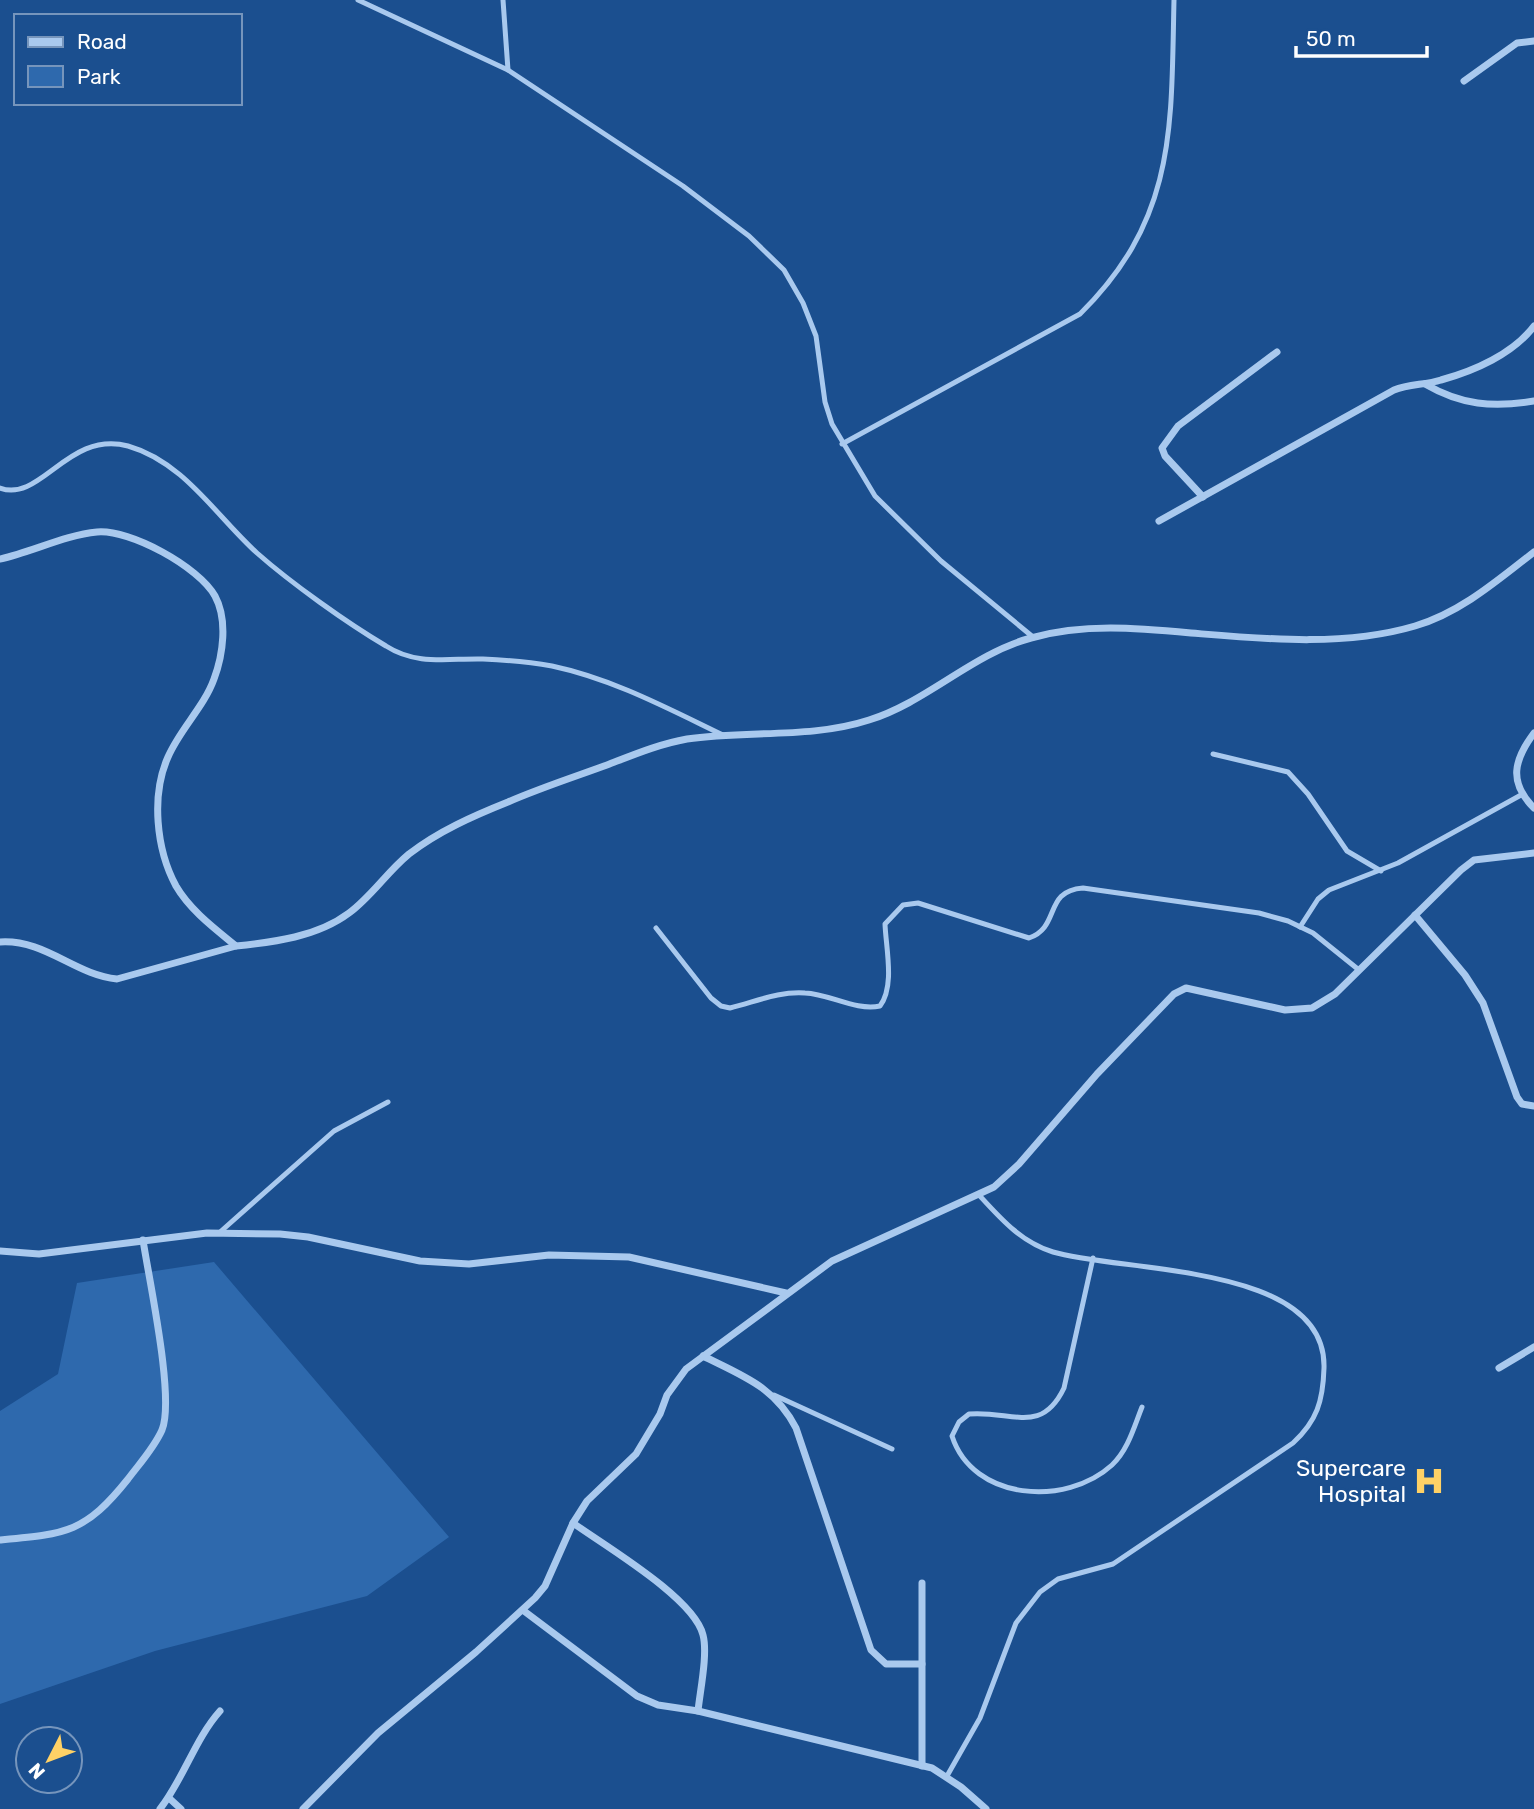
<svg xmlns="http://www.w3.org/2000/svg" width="1534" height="1809" viewBox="0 0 1534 1809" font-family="Rubik,sans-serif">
  <rect width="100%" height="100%" fill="#1b4f8f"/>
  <polygon fill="#2e69ad" points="214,1262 449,1537 367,1596 155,1651 0,1704 0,1411 58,1374 77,1283"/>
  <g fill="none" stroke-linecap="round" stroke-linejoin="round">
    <g stroke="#a9c9ee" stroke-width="5">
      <polyline points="358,0 508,70 683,186 749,236 784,270 803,303 816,336 825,402 832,424 875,496 941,561 1033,637"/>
      <polyline points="503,0 508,70"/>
      <path d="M842 444 1080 314C1177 218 1171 127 1174 0"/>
      <path d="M0 488C41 503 68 430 128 446 184 462 216 516 257 553 291 583 347 623 386 646 417 666 449 658 483 659 506 660 529 662 552 666 613 679 667 708 723 735"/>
      <polyline points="1213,754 1288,772 1308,794 1347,851 1381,871"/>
      <polyline points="1300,927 1318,899 1329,890 1398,863 1521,795"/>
      <path d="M656 928 711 998 721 1006 730 1008C755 1002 779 991 805 993 830 994 855 1011 880 1006 895 986 886 949 885 924L903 905 918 903 1029 938C1061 927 1043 891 1083 888L1259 913 1288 921 1313 933 1359 970"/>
      <polyline points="219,1233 334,1131 388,1102"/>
      <path d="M1093 1258 1064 1388C1041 1436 1011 1410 969 1414L959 1422 952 1436C973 1501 1066 1507 1112 1465 1128 1450 1134 1427 1142 1407"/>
      <polyline points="774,1395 892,1449"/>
      <path d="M947 1776 980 1718 1016 1623 1040 1592 1058 1579 1113 1564 1293 1443C1317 1421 1323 1401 1324 1368 1327 1263 1124 1273 1053 1252 1021 1242 1001 1219 979 1195"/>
    </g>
    <g stroke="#a9c9ee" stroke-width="7">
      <polyline points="1464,81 1517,43 1534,41"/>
      <path d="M1425 384C1461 405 1493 408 1534 401"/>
      <polyline points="1203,497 1165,456 1162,448 1178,426 1277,352"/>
      <path d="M1159 521 1394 390C1409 384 1425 385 1441 380 1474 371 1513 354 1534 326"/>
      <path d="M0 559C32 552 65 535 97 532 130 529 199 567 215 596 228 620 223 655 214 679 204 707 180 729 168 757 151 795 156 849 176 886 190 910 214 928 236 946 274 942 317 937 349 913 371 897 387 872 409 854 439 831 473 816 508 802 540 788 574 777 607 765 633 755 659 744 687 739 746 730 811 739 869 720 927 702 972 654 1031 638 1083 623 1138 628 1191 633 1264 639 1344 647 1415 626 1460 613 1498 580 1534 552"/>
      <path d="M1534 733C1514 760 1508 782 1534 808"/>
      <polyline points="1415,915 1465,975 1483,1003 1517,1097 1522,1104 1534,1106"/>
      <path d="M0 942C45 939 75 975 117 979L236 946"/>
      <polyline points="0,1251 39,1254 207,1233 280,1234 308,1237 420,1261 469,1264 549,1255 629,1257 786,1293"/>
      <path d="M703 1356C743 1376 775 1387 796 1428L871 1650 886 1664H922"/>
      <polyline points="1499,1368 1534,1347"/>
      <path d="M573 1523C605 1546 694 1598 703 1635 708 1654 700 1691 698 1711"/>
      <path d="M0 1540C66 1534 85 1533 128 1479 140 1463 154 1448 162 1430 175 1398 149 1280 143 1240"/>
      <polyline points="922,1583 922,1766"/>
      <polyline points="524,1611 637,1696 658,1705 698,1711 932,1768 961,1787 986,1809"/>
      <polyline points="169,1798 181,1809"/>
      <path d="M160 1809C184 1778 195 1739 220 1711"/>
      <polyline points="303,1809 378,1733 476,1652 535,1598 545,1586 573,1523 587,1501 636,1454 660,1414 667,1395 686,1369 832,1261 994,1187 1019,1164 1097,1074 1174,994 1186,988 1285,1010 1312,1008 1335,994 1461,870 1474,860 1534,853"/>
    </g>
  </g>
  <defs>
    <g id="hospital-bare" transform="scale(2.415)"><path d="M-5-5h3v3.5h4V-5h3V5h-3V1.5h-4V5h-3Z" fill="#ffd166" stroke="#1b4f8f" stroke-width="2.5" paint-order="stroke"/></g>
  </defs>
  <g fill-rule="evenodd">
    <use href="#hospital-bare" x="1429" y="1481"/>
  </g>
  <g text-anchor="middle" stroke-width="5" stroke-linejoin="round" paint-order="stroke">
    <g font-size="23" fill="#fff" stroke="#1b4f8f" text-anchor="end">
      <text x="1406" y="1476">Supercare<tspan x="1406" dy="26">Hospital</tspan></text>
    </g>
  </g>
  <rect x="14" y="14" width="228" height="91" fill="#1b4f8f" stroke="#7695bc" stroke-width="2"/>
  <rect x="28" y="37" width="35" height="10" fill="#a9c9ee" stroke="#7695bc" stroke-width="2"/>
  <text x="77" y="49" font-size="21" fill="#ffffff">Road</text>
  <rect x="28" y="66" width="35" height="21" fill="#2e69ad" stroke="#7695bc" stroke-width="2"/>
  <text x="77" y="84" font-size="21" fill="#ffffff">Park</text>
  <g transform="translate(49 1760) rotate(228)"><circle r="33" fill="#1b4f8f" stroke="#7695bc" stroke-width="2"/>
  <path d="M0-5L12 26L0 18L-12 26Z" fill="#ffd166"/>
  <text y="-10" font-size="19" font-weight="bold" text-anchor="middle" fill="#ffffff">N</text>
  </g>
  <path d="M1296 46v10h131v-10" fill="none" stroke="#ffffff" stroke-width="3.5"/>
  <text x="1306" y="46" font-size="21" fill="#ffffff" stroke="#1b4f8f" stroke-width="5" paint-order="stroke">50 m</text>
</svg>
